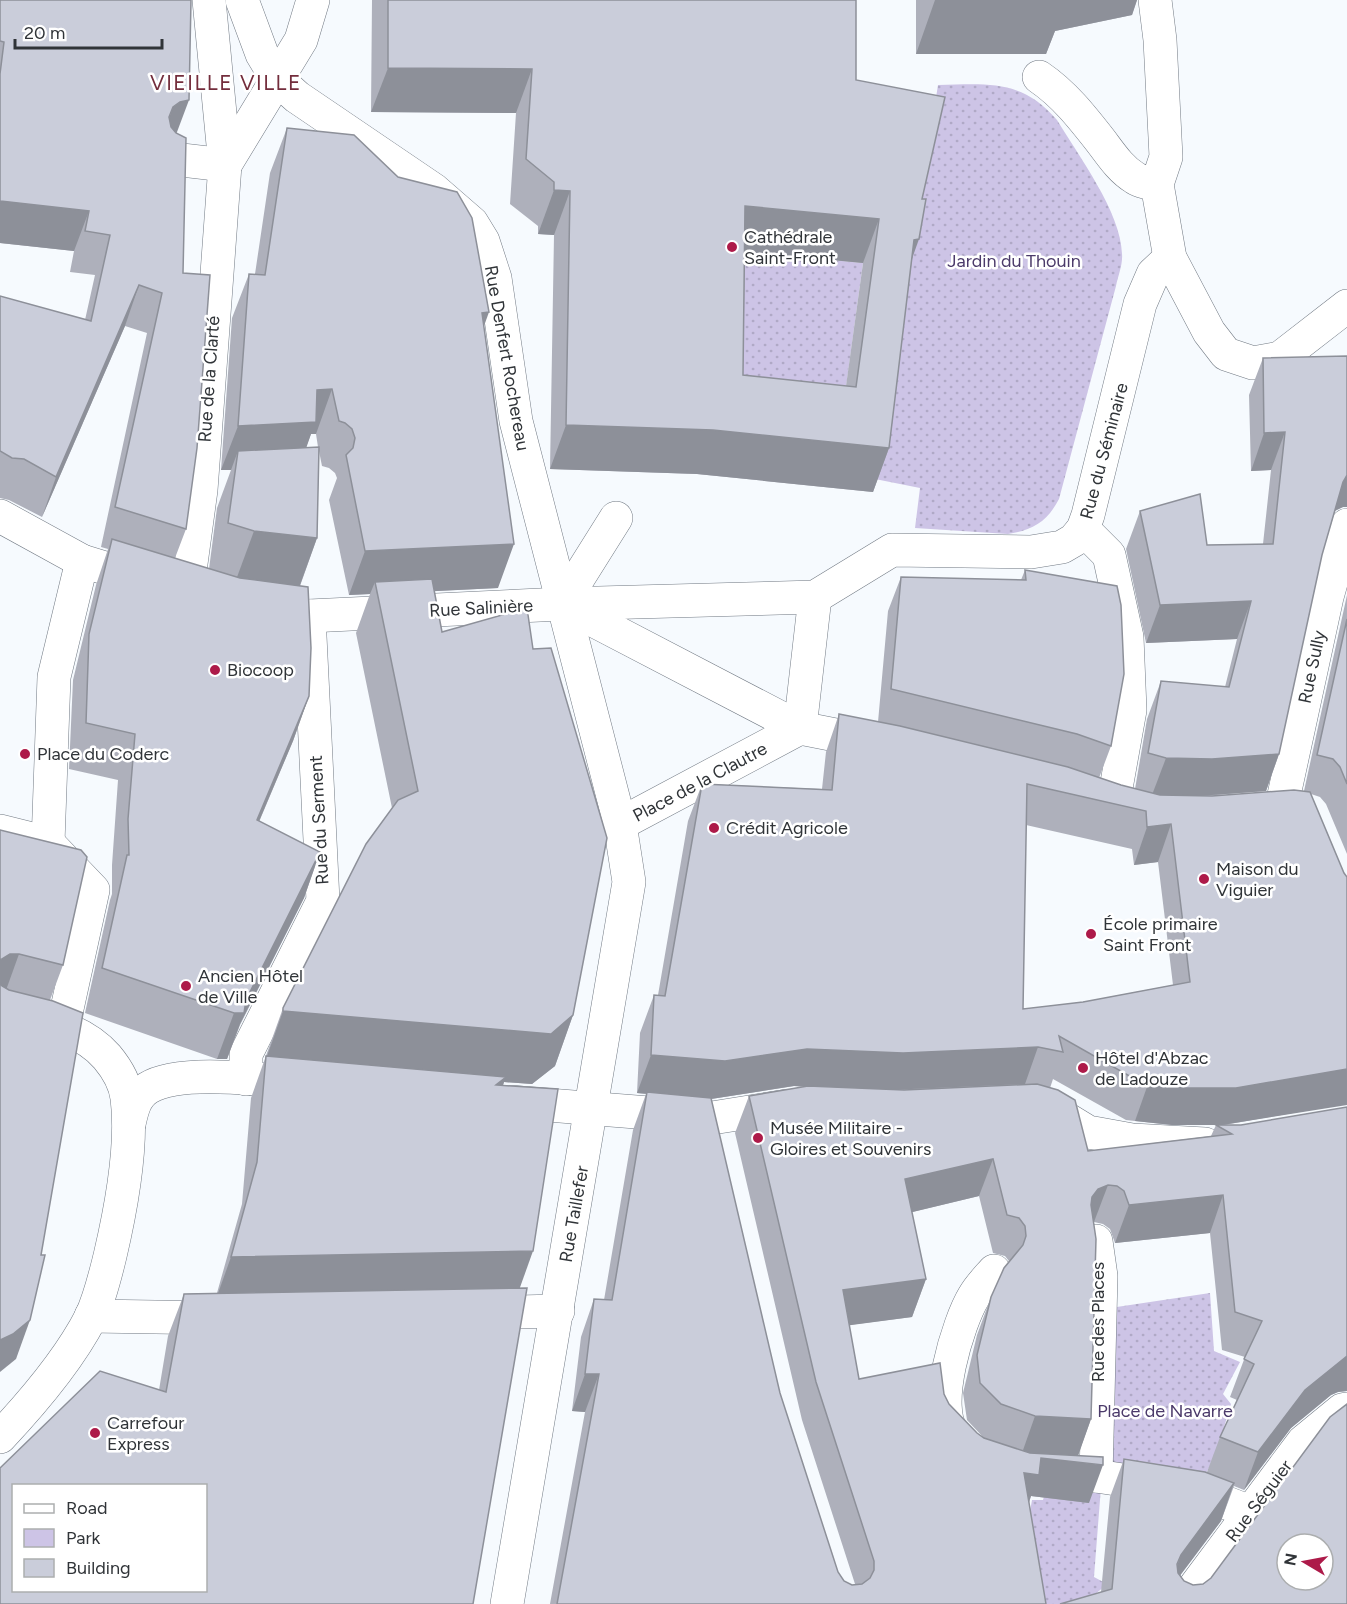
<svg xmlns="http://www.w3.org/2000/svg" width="1347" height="1604" viewBox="0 0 1347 1604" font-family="Figtree,sans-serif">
  <defs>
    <pattern id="green-dots" width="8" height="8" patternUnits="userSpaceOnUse" patternTransform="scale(1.5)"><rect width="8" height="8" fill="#cdc4e6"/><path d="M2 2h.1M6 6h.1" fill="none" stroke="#b0a9c6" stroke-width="1.8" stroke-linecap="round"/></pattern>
  </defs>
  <rect width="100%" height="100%" fill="#f6fafe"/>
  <g fill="url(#green-dots)">
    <path d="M938 85C988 84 1022 79 1057 120 1078 155 1121 212 1122 254 1123 264 1118 276 1116 286L1059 499C1047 522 1033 530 1008 534L915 528 920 488 875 479Z"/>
    <polygon points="729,250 863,263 840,431 727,419"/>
    <polygon points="1210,1293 1214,1351 1240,1362 1223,1394 1231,1404 1215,1457 1196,1491 1103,1477 1110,1308"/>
    <polygon points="1049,1479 1101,1487 1094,1577 1107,1584 1084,1604 1039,1604 1029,1517 1032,1500 1043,1500"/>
  </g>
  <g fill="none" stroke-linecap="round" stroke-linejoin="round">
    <g stroke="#727a84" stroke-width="34">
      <g id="minor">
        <polyline points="242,0 262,54 277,79 297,97 434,190 472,223 483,241 495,278 516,421 620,824 629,882 507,1604"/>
        <polyline points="1155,0 1160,40 1166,157 1157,184 1170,258 1209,332 1226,354 1253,363 1280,358 1347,306"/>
        <path d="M1039 77C1064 94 1082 117 1100 140 1110 153 1120 169 1135 178 1141 182 1149 183 1157 184"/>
        <polyline points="173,159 225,165"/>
        <polyline points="225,165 301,40 313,0"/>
        <polyline points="0,516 82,561 144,580"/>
        <polyline points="1083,529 1109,555 1127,637 1130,710 1113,805"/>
        <polyline points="187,593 201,490 225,165 209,0"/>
        <polyline points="562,604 616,518"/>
        <polyline points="564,605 800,728 876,743"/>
        <polyline points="263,610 309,616 562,604 815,597 892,550 1031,552 1062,547 1074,540 1083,529 1088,515 1140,304 1153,274 1170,258"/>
        <polyline points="1281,809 1327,597 1347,525"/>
        <polyline points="620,824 800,728 815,597"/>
        <polyline points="0,831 48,843 93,890 63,1027"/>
        <polyline points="48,843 54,677 82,561"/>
        <path d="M0 1011C38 1021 80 1026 107 1057 117 1069 125 1082 127 1098 133 1145 121 1209 110 1256 105 1276 100 1298 91 1317 70 1358 32 1403 0 1437"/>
        <polyline points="246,1079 246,1054 323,901 309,616"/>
        <polyline points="510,1102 712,1118 787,1106"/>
        <polyline points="1042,1107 1052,1110 1088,1132 1132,1140 1205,1144"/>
        <path d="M129 1124C132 1110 135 1096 148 1088 180 1068 263 1080 300 1083"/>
        <polyline points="479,1313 558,1311"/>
        <polyline points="91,1316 220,1318"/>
        <path d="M954 1434C931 1410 958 1322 974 1296 979 1287 987 1279 994 1271"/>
        <polyline points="1055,1474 1096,1476 1196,1491 1250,1512"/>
        <polyline points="1096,1476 1101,1276 1096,1241"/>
        <polyline points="1182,1604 1303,1442 1342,1410 1347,1409"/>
      </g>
    </g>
    <use href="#minor" stroke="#fff" stroke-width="33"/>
  </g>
  <g fill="#aeb0bb" fill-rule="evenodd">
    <path d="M0 0 176 134 183 273 186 529 175 558 209 569 217 508 231 470H221L232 318 249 274H255L270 173 287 128 484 327 498 588 434 591 442 632 573 1015 555 1066 532 1084 504 1082 503 1086 520 1288 473 1604 159 1390 168 1336 184 1294 217 1293 242 1204 251 1098 283 1008 392 808 356 633 370 594 349 595 329 500 337 478 335 473 329 468 322 466 319 451 317 538 300 586 309 696 293 741 259 822 320 852 304 898 240 1025 227 1059H217L85 1013 110 900 112 894V865L118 780 69 769 73 680 96 585 108 549 101 547 147 333 125 326 42 517 9 500 0 498V296L85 320 95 275 70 272 74 251 0 243ZM311 434H316L318 447H306Z"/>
    <path d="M372 0H856V80L922 199 912 260 889 448 873 492 697 474 550 469 554 235 538 234V226L510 204 516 113 371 112ZM745 252 863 263 846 386 743 375Z"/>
    <polygon points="916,0 1137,0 1132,15 1055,31 1046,54 916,54"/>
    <path d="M1263 358 1343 507 1335 511 1322 555 1279 754 1266 791 1204 796 1304 791 1347 595V854L1326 804 1320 797 1311 794 1344 1104 1224 1125H1241L1347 1107V1391L1338 1392 1331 1395 1291 1428 1244 1490 1234 1486 1221 1521 1180 1575 1184 1581 1193 1585 1347 1604 1101 1592 1110 1497 1124 1459 1207 1472 1220 1437 1237 1400 1230 1397 1245 1357 1222 1350 1210 1233 1115 1243 1110 1229 1103 1224 1094 1222 1091 1419 1078 1455 1089 1503 1031 1496 1029 1503 1046 1604H550L585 1412 572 1411 581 1337 594 1299 604 1300 633 1130 646 1094 637 1093 640 1033 654 995H658L688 821 702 784 822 789 826 752 839 714 878 722 888 611 901 577 1021 580 1025 570 1111 746 1099 778 1121 785 1135 789 1147 719 1161 681 1225 687 1237 639 1146 643 1126 549 1140 511 1207 545 1263 544 1271 470 1251 471 1249 395ZM1026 825 1132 849 1134 865 1158 862 1173 985 1083 1002 1023 1009ZM1053 1079 1126 1120 1172 1125H1216L1211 1136 1088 1151 1050 1088ZM794 1086 804 1087 749 1096 735 1133 802 1420 855 1584 852 1585 844 1581 838 1572 780 1393 711 1099ZM979 1196 993 1253 1005 1256 1009 1261 991 1297 977 1335 963 1393 967 1420 983 1437 977 1433 949 1404 944 1394 859 1379 849 1325 912 1317 926 1279 912 1212Z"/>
    <polygon points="0,830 63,965 50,1000 16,1359"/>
  </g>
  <g fill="#8d9099">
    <polygon points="935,0 1137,0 1132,15 1055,31 1046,54 916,54"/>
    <polygon points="388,68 532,69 516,113 371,112"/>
    <polygon points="189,100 174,140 158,147 173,107 180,102"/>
    <polygon points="554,190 570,191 554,235 538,234"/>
    <polygon points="1,201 89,211 74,251 0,243 0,203"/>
    <polygon points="745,206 879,219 863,263 729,250"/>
    <polygon points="919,239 903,284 914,240"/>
    <polygon points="139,285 125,326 42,517 56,477"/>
    <polygon points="489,312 473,357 482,313"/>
    <polygon points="332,389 316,434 311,434 300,466 238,451 231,470 221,470 238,426 317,390"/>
    <polygon points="566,425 713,430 889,448 873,492 697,474 550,469"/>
    <polygon points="1285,432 1271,470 1251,471 1264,433"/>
    <polygon points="1347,475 1347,507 1343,507 1334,511 1343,482"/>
    <polygon points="254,531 317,538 296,596 233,588"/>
    <polygon points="514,544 498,588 377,594 375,582 370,594 349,595 365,551"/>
    <polygon points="1251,601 1237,639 1146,643 1160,605"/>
    <polygon points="309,696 293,741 240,866 257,820"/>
    <polygon points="1279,754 1266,791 1198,796 1152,795 1166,758"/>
    <polygon points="1171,824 1158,862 1134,865 1147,827"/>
    <polygon points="320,852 304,898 240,1024 227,1059 217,1059 234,1013 246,1000"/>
    <polygon points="10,954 19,954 5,993 0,993 0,960"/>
    <polygon points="283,1011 573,1015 555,1066 532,1084 504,1082 491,1118 266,1059"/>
    <polygon points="1038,1047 1025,1084 889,1090 794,1086 711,1099 637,1093 651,1055 807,1049"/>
    <polygon points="1347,1069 1347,1105 1222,1125 1172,1125 1135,1121 1148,1084"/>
    <polygon points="993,1159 979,1196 892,1217 905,1179"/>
    <polygon points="1108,1185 1094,1222 1084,1227 1092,1197 1098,1189"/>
    <polygon points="1223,1195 1210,1233 1115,1243 1129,1205"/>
    <polygon points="533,1251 518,1293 216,1299 231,1257"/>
    <polygon points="926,1279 912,1317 829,1328 843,1290"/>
    <polygon points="30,1320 16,1359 0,1372 0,1340"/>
    <polygon points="1347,1356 1347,1391 1338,1392 1331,1395 1291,1428 1244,1490 1258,1452 1305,1390"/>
    <polygon points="585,1374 599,1374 585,1412 572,1411"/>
    <polygon points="1035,1416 1091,1419 1078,1456 1022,1453"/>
    <polygon points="1041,1458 1103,1465 1089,1503 1031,1496 1025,1512 1024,1473"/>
    <polygon points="1234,1483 1221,1521 1167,1593 1181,1555"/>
  </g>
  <g fill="#cacdda" stroke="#8d9099" stroke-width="1.5" fill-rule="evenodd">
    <polygon points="0,0 191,0 189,100 180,102 173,107 169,117 171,127 176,133 186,138 183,273 210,275 197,448 186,529 115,507 162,293 139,285 56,477 24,459 12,458 0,451 0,296 91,321 110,235 85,231 89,211 1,201 0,205 0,74 4,42 0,41"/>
    <path d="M388 0H856V80L945 97 922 199H926L919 239 914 240 889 448 713 430 566 425 570 191 554 190V182L526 159 532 69 388 68ZM745 206 879 219 856 387 743 375Z"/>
    <polygon points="287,128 354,135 398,177 457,192 472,218 489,312 482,313 514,544 365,551 346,455 353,448 355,438 352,429 345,423 339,421 332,389 317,390 316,422 238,426 249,274 265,275"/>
    <polygon points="1347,356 1347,475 1343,482 1322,555 1279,754 1212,759 1166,758 1148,753 1161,681 1229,687 1251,601 1160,605 1140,511 1200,494 1207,545 1273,544 1285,432 1264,433 1263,358"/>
    <polygon points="319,447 317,538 254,531 228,523 238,451"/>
    <polygon points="112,539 240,578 308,587 311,648 309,696 257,820 320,852 246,1000 244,1013 234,1013 102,968 127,855 129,855 128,819 135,734 86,723 89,634"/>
    <polygon points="1025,570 1117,586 1121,605 1124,674 1111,746 1077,734 891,689 901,577 1026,580"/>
    <polygon points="432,579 442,632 527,608 533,649 551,648 607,838 573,1015 551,1034 283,1011 283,1008 366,844 398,800 418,791 375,582"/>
    <polygon points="1347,619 1347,784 1340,767 1333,759 1317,755"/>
    <path d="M839 714 900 726 1068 767 1121 785 1160 795 1212 796 1294 790 1310 792 1344 873 1347 877V1069L1236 1088H1186L1148 1084 1140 1082 1059 1036 1063 1052 1038 1047 903 1053 807 1049 725 1061 651 1055 654 995 665 996 702 784 832 790ZM1027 784 1146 811 1147 827 1171 824 1190 982 1083 1002 1023 1009Z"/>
    <polygon points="0,830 81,850 87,857 63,965 19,954 10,954 0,960"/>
    <polygon points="0,983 2,986 9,990 53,1001 83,1013 41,1255 45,1255 30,1320 13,1334 0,1340"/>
    <polygon points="266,1056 506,1077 496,1085 558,1089 533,1251 231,1257 257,1162"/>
    <polygon points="1037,1084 1058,1090 1075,1100 1088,1151 1232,1134 1216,1125 1241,1125 1347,1107 1347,1356 1305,1390 1258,1452 1220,1437 1254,1364 1244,1359 1262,1321 1235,1312 1223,1195 1129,1205 1124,1191 1117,1186 1108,1185 1098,1189 1092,1197 1091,1205 1096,1239 1091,1419 1035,1416 1001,1404 980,1383 977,1355 991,1297 1004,1268 1023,1245 1026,1236 1025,1226 1019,1218 1007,1215 993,1159 905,1179 926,1279 843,1290 859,1379 940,1363 944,1394 949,1404 977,1433 984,1438 1030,1453 1103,1457 1103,1465 1041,1458 1039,1475 1024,1473 1046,1604 557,1604 599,1374 585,1374 594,1299 612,1300 647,1092 711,1098 780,1393 838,1572 844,1581 852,1585 862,1584 870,1578 874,1570 874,1561 816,1382 749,1096 808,1086 904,1090"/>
    <path d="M527 1288 473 1604H0V1468L100 1371 166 1392 184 1294ZM14 1485H206V1590H14Z"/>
    <path d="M1347 1404V1604H1060L1112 1589 1124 1459 1205 1472 1234 1483 1181 1555 1177 1564 1178 1573 1184 1581 1193 1585 1203 1584 1211 1578 1330 1417ZM1287 1544H1323V1580H1287Z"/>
  </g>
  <g fill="#ad1a49" stroke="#fff" stroke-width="2">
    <circle cx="732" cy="247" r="6"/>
    <circle cx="215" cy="670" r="6"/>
    <circle cx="25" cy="754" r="6"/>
    <circle cx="714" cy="828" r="6"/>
    <circle cx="1204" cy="879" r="6"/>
    <circle cx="1091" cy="934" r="6"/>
    <circle cx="186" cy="986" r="6"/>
    <circle cx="1083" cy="1068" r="6"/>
    <circle cx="758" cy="1138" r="6"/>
    <circle cx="95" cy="1433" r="6"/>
  </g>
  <g text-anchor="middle" stroke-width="5" stroke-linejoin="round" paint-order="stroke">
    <g font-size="18" fill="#303438" stroke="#fff" text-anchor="start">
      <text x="744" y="243">Cathédrale<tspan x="744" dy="21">Saint-Front</tspan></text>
      <text x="227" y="676">Biocoop</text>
      <text x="37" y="760">Place du Coderc</text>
      <text x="726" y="834">Crédit Agricole</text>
      <text x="1216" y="875">Maison du<tspan x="1216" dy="21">Viguier</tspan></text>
      <text x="1103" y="930">École primaire<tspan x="1103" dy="21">Saint Front</tspan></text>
      <text x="198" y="982">Ancien Hôtel<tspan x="198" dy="21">de Ville</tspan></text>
      <text x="1095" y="1064">Hôtel d'Abzac<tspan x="1095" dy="21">de Ladouze</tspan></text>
      <text x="770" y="1134">Musée Militaire -<tspan x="770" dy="21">Gloires et Souvenirs</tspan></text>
      <text x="107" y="1429">Carrefour<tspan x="107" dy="21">Express</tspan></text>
    </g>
    <g font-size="18" fill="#4b3a6a" stroke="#fff">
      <text x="1014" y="267">Jardin du Thouin</text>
      <text x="1165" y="1417">Place de Navarre</text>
    </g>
    <g font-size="18" fill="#303438" stroke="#fff">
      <text transform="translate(507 358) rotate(80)" y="6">Rue Denfert Rochereau</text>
      <text transform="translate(209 379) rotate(-86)" y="6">Rue de la Clarté</text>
      <text transform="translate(1104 451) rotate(-75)" y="6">Rue du Séminaire</text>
      <text transform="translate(481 608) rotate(-3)" y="6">Rue Salinière</text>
      <text transform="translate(1312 667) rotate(-78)" y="6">Rue Sully</text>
      <text transform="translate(700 782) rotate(-28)" y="6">Place de la Clautre</text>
      <text transform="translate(319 820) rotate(-93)" y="6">Rue du Serment</text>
      <text transform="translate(574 1214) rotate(-80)" y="6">Rue Taillefer</text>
      <text transform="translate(1098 1322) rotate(-90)" y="6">Rue des Places</text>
      <text transform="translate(1259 1501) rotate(-53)" y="6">Rue Séguier</text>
    </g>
    <g font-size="21" letter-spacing="1.5" fill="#732d3c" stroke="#fff">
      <text x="226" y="90">VIEILLE VILLE</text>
    </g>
  </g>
  <rect x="12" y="1484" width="195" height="108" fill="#ffffff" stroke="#acaeaf" stroke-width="1.5"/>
  <rect x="24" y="1504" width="30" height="9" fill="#ffffff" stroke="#acaeaf" stroke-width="1.5"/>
  <text x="66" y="1514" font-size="18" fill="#303438">Road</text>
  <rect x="24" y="1529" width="30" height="18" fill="#cdc4e6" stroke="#acaeaf" stroke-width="1.5"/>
  <text x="66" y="1544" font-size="18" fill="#303438">Park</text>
  <rect x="24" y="1559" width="30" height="18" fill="#cacdda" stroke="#acaeaf" stroke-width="1.5"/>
  <text x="66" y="1574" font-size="18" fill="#303438">Building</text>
  <g transform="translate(1305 1562) rotate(280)"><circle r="28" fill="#ffffff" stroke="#acaeaf" stroke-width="1.5"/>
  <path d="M0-4.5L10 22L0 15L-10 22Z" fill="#ad1a49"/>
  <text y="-9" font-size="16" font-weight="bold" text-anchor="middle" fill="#303438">N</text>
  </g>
  <path d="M15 39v9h147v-9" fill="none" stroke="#303438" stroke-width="3"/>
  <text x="24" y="39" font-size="18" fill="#303438" stroke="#ffffff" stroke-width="4.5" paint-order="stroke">20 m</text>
</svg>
